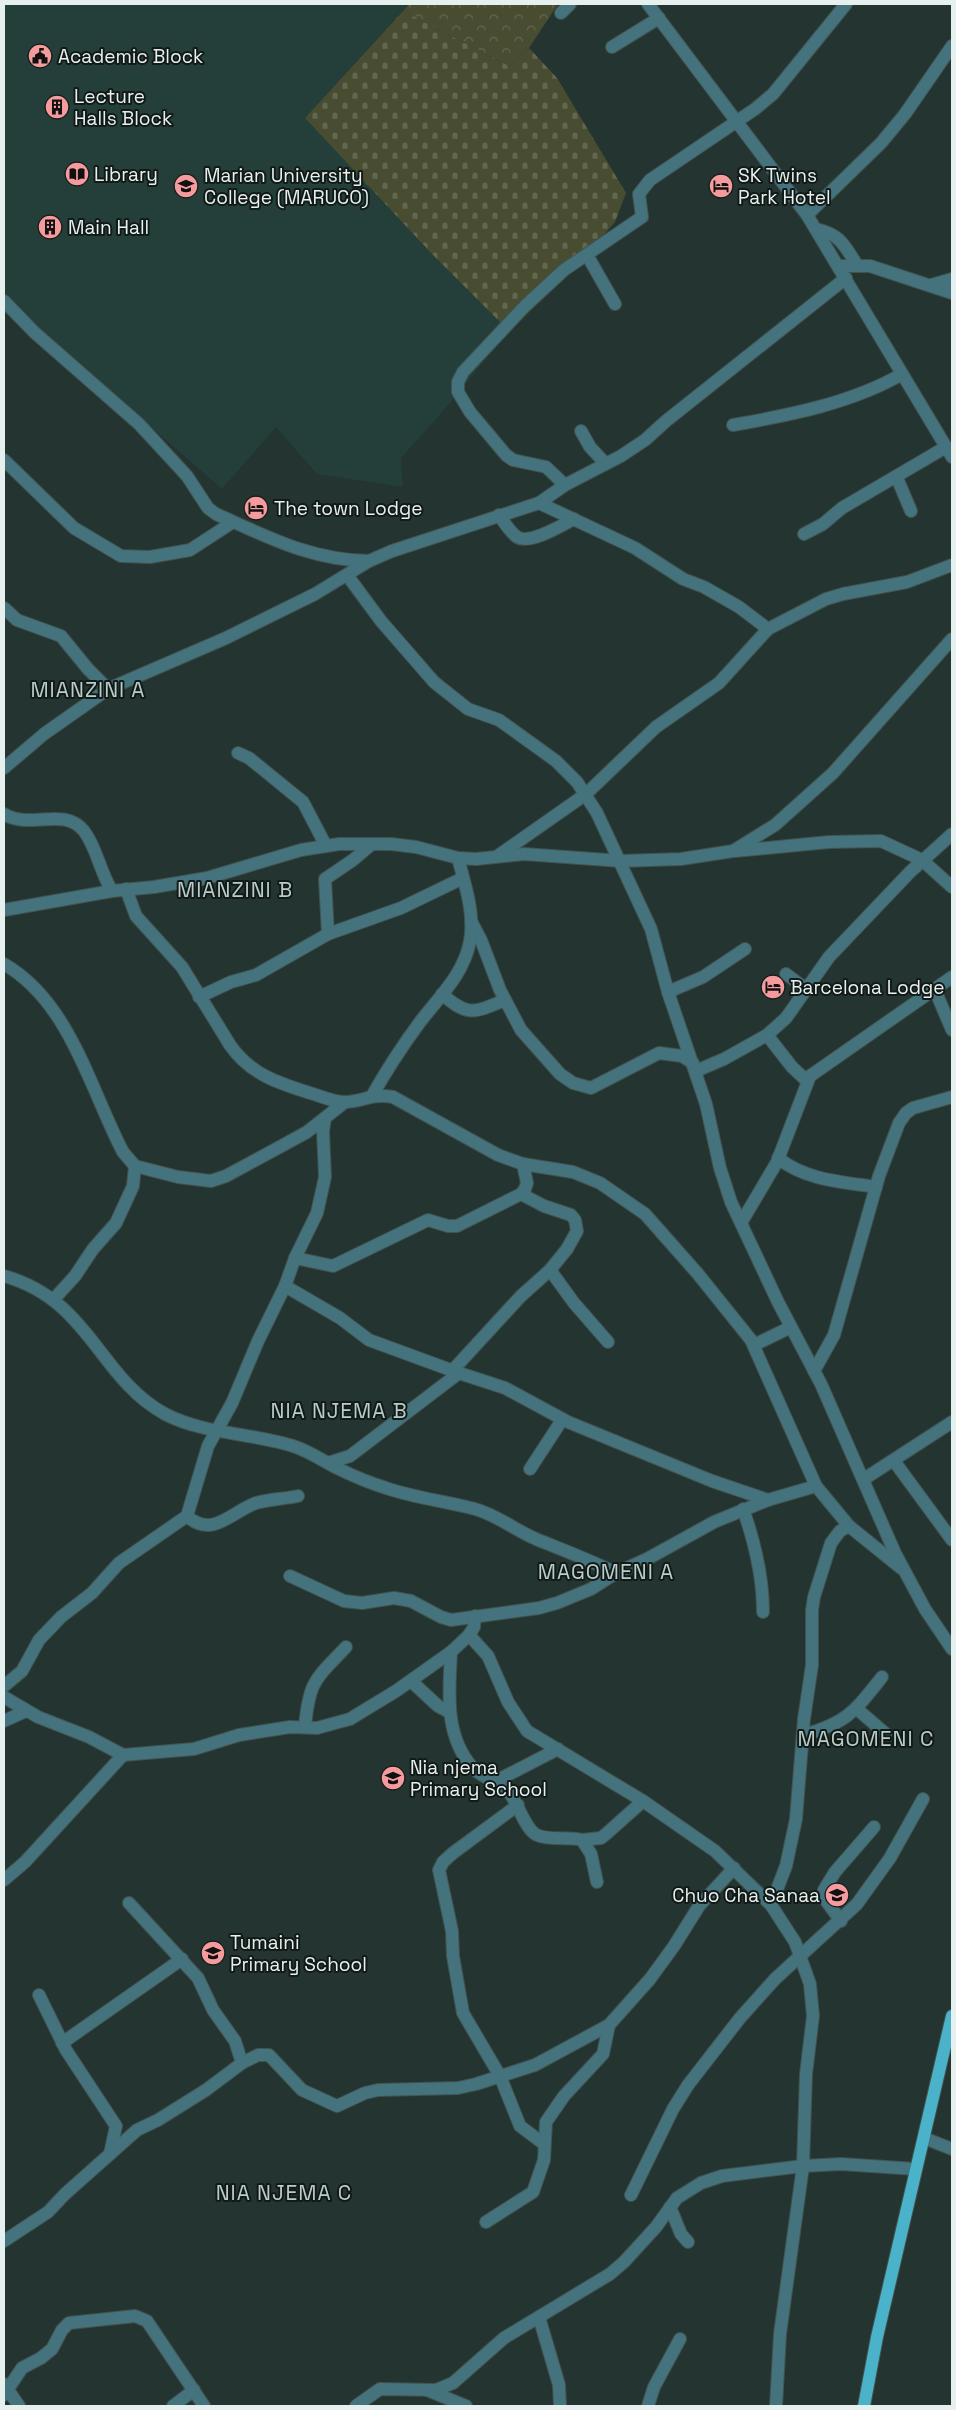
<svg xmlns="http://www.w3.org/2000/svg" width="956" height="2410" viewBox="0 0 956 2410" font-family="'Space Grotesk',sans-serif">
  <defs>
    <pattern id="forest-crowns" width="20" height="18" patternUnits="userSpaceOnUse" patternTransform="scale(1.25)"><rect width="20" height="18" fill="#484d32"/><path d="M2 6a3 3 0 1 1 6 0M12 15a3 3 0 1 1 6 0" fill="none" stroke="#626750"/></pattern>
    <pattern id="cemetery-stones" width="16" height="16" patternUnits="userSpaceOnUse" patternTransform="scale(1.25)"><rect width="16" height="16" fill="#484d32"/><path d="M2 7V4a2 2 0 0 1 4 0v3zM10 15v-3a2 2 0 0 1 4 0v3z" fill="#626750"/></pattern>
  </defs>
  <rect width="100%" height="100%" fill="#233431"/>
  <polygon fill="#243e3a" points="4,4 409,4 305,118 432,254 509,331 445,409 401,458 403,487 317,474 276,427 222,489 4,299"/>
  <polygon fill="url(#forest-crowns)" points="409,4 558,4 529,48 509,66 403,11"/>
  <polygon fill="url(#cemetery-stones)" points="403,11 509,66 529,48 557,78 626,193 615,222 574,269 509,331 432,254 305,118"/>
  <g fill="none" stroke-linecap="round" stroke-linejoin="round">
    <g stroke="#42524f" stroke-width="14">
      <g id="minor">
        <polyline points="648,4 807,215 952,457"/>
        <polyline points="561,13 570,4"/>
        <polyline points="612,47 659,18"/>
        <polyline points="807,215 881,143 905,114 952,46"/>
        <path d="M816 229C840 234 844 245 857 265"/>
        <polyline points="587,255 615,304"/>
        <polyline points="838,266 870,266 952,293"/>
        <polyline points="931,285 952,279"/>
        <path d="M4 301 34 332 139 424 187 476 208 508 216 514C268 537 310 560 369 561"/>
        <path d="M733 425C790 415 852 403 902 374"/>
        <polyline points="581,431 590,447 605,463"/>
        <polyline points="4,460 74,528 121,556 150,557 190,550 233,522"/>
        <polyline points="897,478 911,511"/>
        <polyline points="565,485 546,467 513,460 506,455 470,412 458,392 458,382 463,372 525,306 564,270 642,217 639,194 650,180 755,109 773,94 846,4"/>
        <polyline points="539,503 635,548 683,579 704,587 739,607 768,629"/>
        <path d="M499 515C504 522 510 532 517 537 530 545 562 525 574 519"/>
        <polyline points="804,534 823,524 842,508 946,447"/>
        <polyline points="347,575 381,621 434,682 468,709 499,720 556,761 577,782 597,813 651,929 668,992 706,1104 720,1168 731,1202 778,1302 821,1384 895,1553 925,1609 952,1649"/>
        <polyline points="4,608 17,620 61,636 88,669 108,689"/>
        <polyline points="238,753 249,758 303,802 326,846"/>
        <polyline points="4,768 44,734 108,689 226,638 315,594 369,561 392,551 539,503 565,485 621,456 645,440 666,421 846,278"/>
        <path d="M4 814C29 830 64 806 84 831 97 848 100 872 112 891"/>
        <polyline points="735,851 829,842 881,841 922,860 952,887"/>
        <polyline points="499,855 586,794 656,727 719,683 768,629 826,599 843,594 907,582 952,565"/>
        <path d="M126 889 136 916 182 967 230 1045C250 1074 278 1083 310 1093 321 1096 333 1102 344 1102 362 1102 372 1093 393 1097L498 1155 523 1164 573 1172 600 1183 645 1214 698 1274 751 1340 816 1486 849 1526 901 1568"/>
        <polyline points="4,910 112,891 154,887 207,878 301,850 339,844 391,844 416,847 458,858 476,859 524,854 621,861 681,859 733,851 775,825 833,773 952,639"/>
        <polyline points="471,921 481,940 500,990 521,1030 560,1074 573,1083 591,1088 659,1053 682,1056 693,1063"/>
        <polyline points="328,934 325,879 353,860 372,844"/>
        <path d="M4 964C70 1002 90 1089 123 1152L135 1166 178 1177 211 1181 226 1176 287 1143 307 1132 345 1102"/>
        <polyline points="786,974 806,989"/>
        <polyline points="935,990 952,1030"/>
        <polyline points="668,992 703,977 745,949"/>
        <path d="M442 994C468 1017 474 1013 505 1000"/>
        <polyline points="199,997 231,982 256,975 328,934 401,908 463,878"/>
        <polyline points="767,1035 792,1067 807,1081"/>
        <polyline points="696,1071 724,1059 767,1035 786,1018 829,957 910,872 952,834"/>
        <path d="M372 1096C386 1071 403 1045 420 1022 440 996 464 974 470 941 475 913 465 885 458 858"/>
        <path d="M778 1158C805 1180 842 1182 876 1187"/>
        <polyline points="741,1223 777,1162 810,1076 952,977"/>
        <polyline points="295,1258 333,1266 428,1220 448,1226 457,1226 521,1194 525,1189 527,1183 523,1164"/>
        <polyline points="550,1270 574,1303 608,1342"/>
        <path d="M4 1276C90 1300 98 1377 165 1414 203 1434 252 1433 293 1446 309 1451 323 1461 337 1468 353 1476 370 1483 386 1488 415 1498 445 1501 475 1509 497 1515 515 1530 536 1539 563 1550 590 1560 616 1573"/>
        <polyline points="285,1286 340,1318 369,1340 459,1373 505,1388 568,1422 712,1481 768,1500"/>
        <polyline points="54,1299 75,1276 93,1249 116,1223 133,1186 135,1166"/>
        <polyline points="754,1345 791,1327"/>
        <polyline points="452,1371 521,1296 550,1270 567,1249 577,1231 575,1220 571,1215 544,1206 521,1194"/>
        <polyline points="814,1371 834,1335 879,1176 899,1123 906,1113 913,1108 952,1097"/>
        <polyline points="894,1461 952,1540"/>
        <polyline points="328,1463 350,1456 459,1373"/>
        <polyline points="530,1469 562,1420"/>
        <polyline points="864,1479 952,1422"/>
        <path d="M743 1509C755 1543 763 1577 763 1612"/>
        <path d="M187 1516C212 1539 231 1512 256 1503 270 1499 284 1499 298 1496"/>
        <polyline points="290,1576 344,1601 362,1603 394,1598 411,1601 441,1617 451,1620 539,1608 557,1603 591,1589 616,1573 647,1559 714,1522 768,1500 816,1486"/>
        <polyline points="469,1635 488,1656 508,1702 527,1731 643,1801 715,1851 771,1905 795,1942 810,1984 813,2016 806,2074 803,2166 780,2334 776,2406"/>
        <path d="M451 1652C449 1692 444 1736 473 1768 483 1779 499 1781 508 1791 518 1802 525 1830 537 1835 550 1841 568 1836 582 1840L591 1854 597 1882"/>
        <polyline points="411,1681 438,1706 449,1712"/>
        <polyline points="4,1686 22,1671 39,1640 61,1617 92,1593 119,1563 187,1516 208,1446 232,1403 258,1341 285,1286 295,1258 317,1213 325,1177 323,1131 325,1118"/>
        <polyline points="4,1697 38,1717 89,1737 123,1755 194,1749 239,1735 290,1727 317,1728 350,1719 396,1691 451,1652 469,1635 474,1627 475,1616"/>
        <polyline points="857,1709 886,1734"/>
        <polyline points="4,1721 26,1711"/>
        <path d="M305 1727C309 1680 316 1679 346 1647"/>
        <path d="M804 1735C848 1722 854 1712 882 1677"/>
        <polyline points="494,1782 558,1749"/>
        <polyline points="518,1805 453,1853 443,1862 439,1870 452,1931 453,1956 463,2013 500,2076 520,2126 544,2144"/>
        <polyline points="582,1840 601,1838 606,1834 643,1801"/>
        <polyline points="4,1880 25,1862 123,1755"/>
        <polyline points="129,1903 198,1978 213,2010 235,2041 242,2063"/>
        <polyline points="771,1905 786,1866 796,1819 804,1719 812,1665 812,1610 814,1597 831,1543 840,1531 849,1526"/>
        <polyline points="841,1921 827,1902 824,1890 835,1872 874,1827"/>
        <polyline points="39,1995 66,2050 116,2126 110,2154"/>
        <polyline points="62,2043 182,1959"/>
        <polyline points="924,2138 952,2149"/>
        <polyline points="631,2195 673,2109 688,2085 740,2018 775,1979 857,1904 890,1858 923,1799"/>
        <polyline points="670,2207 681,2234 688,2242"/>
        <polyline points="486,2222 533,2192 544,2160 546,2122 564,2096 603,2054 609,2025"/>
        <polyline points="4,2241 48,2212 65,2194 137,2130 158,2120 206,2090 242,2063 258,2055 269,2055 302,2090 337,2106 365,2093 378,2090 458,2088 476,2084 535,2065 609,2025 650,1979 674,1946 699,1906 734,1868"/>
        <polyline points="539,2317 559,2385 560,2406"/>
        <polyline points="4,2384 19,2406"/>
        <polyline points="427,2390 466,2406"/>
        <polyline points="4,2395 22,2368 41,2358 52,2349 62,2330 69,2323 135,2316 147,2321 204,2406"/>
        <polyline points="173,2406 194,2390"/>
        <polyline points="356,2406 380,2389 436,2390 453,2383 504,2338 610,2274 624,2262 656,2227 677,2198 701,2183 722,2176 803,2166 841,2164 916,2169"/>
        <polyline points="648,2406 654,2387 680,2339"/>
      </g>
    </g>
    <g stroke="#42524f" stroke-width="14">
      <polyline id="major" points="864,2406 877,2337 952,2016"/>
    </g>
    <use href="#minor" stroke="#44727d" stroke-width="12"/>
    <use href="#major" stroke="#4bb3c9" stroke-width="12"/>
  </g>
  <defs>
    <g id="civic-disc" transform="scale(1.25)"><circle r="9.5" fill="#f59b9d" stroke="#121a18"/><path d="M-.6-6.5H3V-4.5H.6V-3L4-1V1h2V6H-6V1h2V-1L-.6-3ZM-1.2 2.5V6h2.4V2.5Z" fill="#111"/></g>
    <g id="building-disc" transform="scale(1.25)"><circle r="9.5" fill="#f59b9d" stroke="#121a18"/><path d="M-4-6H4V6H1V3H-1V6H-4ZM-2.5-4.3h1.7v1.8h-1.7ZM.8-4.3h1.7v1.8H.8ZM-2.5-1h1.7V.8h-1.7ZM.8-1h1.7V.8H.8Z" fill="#111"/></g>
    <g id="library-disc" transform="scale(1.25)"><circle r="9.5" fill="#f59b9d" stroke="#121a18"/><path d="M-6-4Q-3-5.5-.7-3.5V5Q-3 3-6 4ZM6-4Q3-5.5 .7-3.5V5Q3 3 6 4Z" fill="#111"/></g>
    <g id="university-disc" transform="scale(1.25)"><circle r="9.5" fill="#f59b9d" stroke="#121a18"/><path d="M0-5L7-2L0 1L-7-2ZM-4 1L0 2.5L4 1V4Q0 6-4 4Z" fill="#111"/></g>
    <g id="hotel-disc" transform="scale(1.25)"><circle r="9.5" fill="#f59b9d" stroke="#121a18"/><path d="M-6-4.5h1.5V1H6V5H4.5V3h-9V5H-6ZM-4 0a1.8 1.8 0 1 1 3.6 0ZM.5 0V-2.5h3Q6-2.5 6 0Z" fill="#111"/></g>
    <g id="school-disc" transform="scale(1.25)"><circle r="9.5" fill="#f59b9d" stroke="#121a18"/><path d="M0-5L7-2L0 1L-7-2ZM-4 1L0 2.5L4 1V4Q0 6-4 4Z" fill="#111"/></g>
  </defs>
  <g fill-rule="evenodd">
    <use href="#civic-disc" x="40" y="56"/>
    <use href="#building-disc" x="57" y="107"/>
    <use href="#library-disc" x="77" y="174"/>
    <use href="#university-disc" x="186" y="186"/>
    <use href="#hotel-disc" x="721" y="186"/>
    <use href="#building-disc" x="50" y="227"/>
    <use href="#hotel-disc" x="256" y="508"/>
    <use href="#hotel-disc" x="773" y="987"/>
    <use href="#school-disc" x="393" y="1778"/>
    <use href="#university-disc" x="837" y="1895"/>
    <use href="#school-disc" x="213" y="1953"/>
  </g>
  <g text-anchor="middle" stroke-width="4" stroke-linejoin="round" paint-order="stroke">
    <g font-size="19" fill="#e6f1ef" stroke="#121a18" text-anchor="start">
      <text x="58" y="63">Academic Block</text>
      <text x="74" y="103">Lecture<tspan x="74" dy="22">Halls Block</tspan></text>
      <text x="94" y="181">Library</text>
      <text x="204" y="182">Marian University<tspan x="204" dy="22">College (MARUCO)</tspan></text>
      <text x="738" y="182">SK Twins<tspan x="738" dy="22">Park Hotel</tspan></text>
      <text x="68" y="234">Main Hall</text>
      <text x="274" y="515">The town Lodge</text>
      <text x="790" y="994">Barcelona Lodge</text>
      <text x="410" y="1774">Nia njema<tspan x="410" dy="22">Primary School</tspan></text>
      <text x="820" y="1902" text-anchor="end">Chuo Cha Sanaa</text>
      <text x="230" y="1949">Tumaini<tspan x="230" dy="22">Primary School</tspan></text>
    </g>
    <g font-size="21" letter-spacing="1" fill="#b8cdc9" stroke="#121a18">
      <text x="88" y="697">MIANZINI A</text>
      <text x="235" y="897">MIANZINI B</text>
      <text x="339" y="1418">NIA NJEMA B</text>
      <text x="606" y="1579">MAGOMENI A</text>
      <text x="866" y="1746">MAGOMENI C</text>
      <text x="284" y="2200">NIA NJEMA C</text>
    </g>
  </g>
  <rect width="956" height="2410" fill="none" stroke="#e6f1ef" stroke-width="10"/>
</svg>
